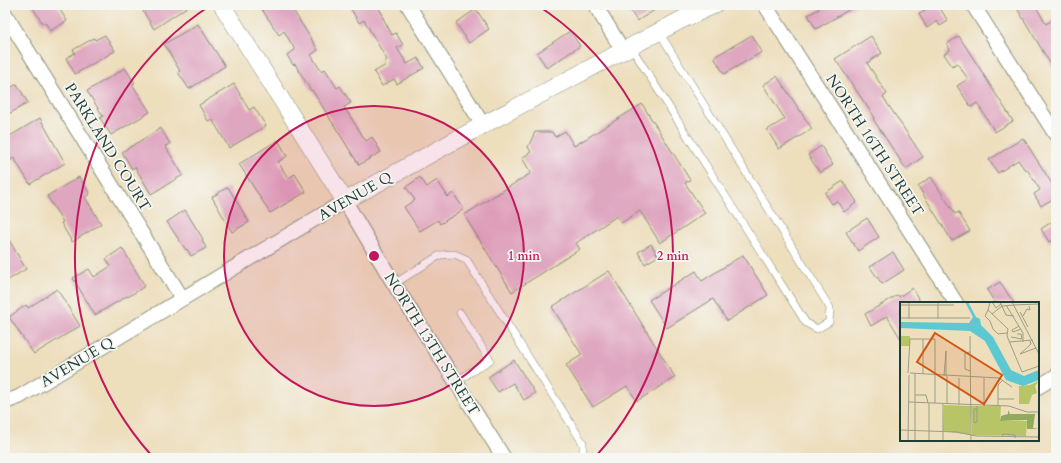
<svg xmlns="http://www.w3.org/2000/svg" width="1061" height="463" viewBox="0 0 1061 463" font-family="Cardo,serif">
  <rect width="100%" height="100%" fill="#f6f6f2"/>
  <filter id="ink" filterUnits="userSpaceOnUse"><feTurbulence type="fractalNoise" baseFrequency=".025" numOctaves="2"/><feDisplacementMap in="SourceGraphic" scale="8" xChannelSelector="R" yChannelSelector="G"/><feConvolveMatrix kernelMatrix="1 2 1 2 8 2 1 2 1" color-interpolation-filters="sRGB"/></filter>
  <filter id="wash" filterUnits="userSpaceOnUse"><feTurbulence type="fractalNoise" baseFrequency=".012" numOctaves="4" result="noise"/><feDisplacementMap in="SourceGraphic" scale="16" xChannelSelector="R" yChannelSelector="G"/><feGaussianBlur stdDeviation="0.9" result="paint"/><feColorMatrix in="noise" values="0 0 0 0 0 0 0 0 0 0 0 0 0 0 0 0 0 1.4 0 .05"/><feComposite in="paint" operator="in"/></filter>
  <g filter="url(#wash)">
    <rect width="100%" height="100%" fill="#eddebc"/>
    <g id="blocks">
      <g fill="#dfa6c0">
        <polygon points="31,5 57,5 67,21 50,31 45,22 43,24"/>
        <polygon points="152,5 190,5 154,29 143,11"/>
        <polygon points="259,5 290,5 318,50 311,55 321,71 325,69 337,88 340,86 351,103 344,107 366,141 372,137 381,152 359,165 312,90 311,91 295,64 293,65 287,55 295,50 284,31 279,35"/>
        <polygon points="358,5 377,5 383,15 382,16 392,35 396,33 403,45 397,48 407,64 418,58 424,68 397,84 394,79 382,86 374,72 386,65 384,62 387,60 364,20 359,23 351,9"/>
        <polygon points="627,5 663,5 637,21"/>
        <polygon points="817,5 857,5 816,29 808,15 819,9"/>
        <polygon points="921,5 938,5 948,21 940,26 937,21 927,28 919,14 925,11"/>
        <polygon points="1015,5 1035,5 1046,24 1056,18 1056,73"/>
        <polygon points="476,9 489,29 469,43 456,23"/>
        <polygon points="198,24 225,66 189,89 178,72 180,71 164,44"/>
        <polygon points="570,31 580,46 547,68 537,53"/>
        <polygon points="105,35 115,51 75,74 66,58 75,53 73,50 94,38 95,40"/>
        <polygon points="752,35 762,52 724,74 714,57"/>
        <polygon points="871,36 882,53 867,63 887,94 883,97 923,157 906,169 873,119 875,118 835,59"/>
        <polygon points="959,36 1013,121 995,132 977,103 971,107 957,86 968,79 957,63 952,66 944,54 950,50 947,44"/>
        <polygon points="125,68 135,83 132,84 150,112 111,135 100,118 103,116 87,91"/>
        <polygon points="777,76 812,129 779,149 767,130 785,119 763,85"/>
        <polygon points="17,84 28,103 5,116 5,91"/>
        <polygon points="234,84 249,110 254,107 266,126 229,148 212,119 208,121 199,105"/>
        <polygon points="642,104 690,180 685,183 705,213 660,243 640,211 621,223 617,216 576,243 580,249 512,292 464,215 531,173 522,158 531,152 528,147 535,132 552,132 555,137 565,131 574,146"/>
        <polygon points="40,118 65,163 30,184 14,158 11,160 5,149 5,139"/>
        <polygon points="161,128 170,144 165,146 183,175 151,194 135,167 132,169 122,152"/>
        <polygon points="1023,138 1056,190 1056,197 1041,206 1034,194 1040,190 1027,169 1025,170 1018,160 998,173 989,160"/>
        <polygon points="278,140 287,156 278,162 288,178 295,174 306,192 270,213 239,164"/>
        <polygon points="821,146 833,165 820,173 808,155"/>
        <polygon points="79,177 90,194 85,197 101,224 72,242 61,223 63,222 47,196"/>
        <polygon points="420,177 427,187 437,180 448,197 453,193 464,209 440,224 438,220 420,231 404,207 415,200 406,187"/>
        <polygon points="931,177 955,214 958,212 970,231 952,241 918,186"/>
        <polygon points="843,181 857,202 844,212 837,201 832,204 825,193"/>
        <polygon points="228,187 249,222 232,232 212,197"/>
        <polygon points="185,210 203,239 202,240 206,248 191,256 187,249 186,250 167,222"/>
        <polygon points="867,218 879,237 858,251 846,232"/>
        <polygon points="1056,219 1056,238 1049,242 1041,229"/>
        <polygon points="5,233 26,269 5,282"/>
        <polygon points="651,244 658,256 645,264 638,252"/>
        <polygon points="122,248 145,286 128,297 127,296 95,315 73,278 89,269 94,277 111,266 106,259"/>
        <polygon points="893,252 904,270 882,284 870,267"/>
        <polygon points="743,255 768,295 727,321 713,299 667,328 649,300 696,271 702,281"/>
        <polygon points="609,271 675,377 637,401 627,386 593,407 566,365 582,355 552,307"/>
        <polygon points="1000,282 1014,303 995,303 987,290"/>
        <polygon points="912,288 921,303 901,303 901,339 887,316 871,326 865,314 898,295 899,297"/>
        <polygon points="57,289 80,326 34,354 9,317 26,305 28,308"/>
        <polygon points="514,360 535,393 524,400 513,383 498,392 488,377"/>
      </g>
    </g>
  </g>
  <g filter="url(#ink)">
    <use href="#blocks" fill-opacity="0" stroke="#868e78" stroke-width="1"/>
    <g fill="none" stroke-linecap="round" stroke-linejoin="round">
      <g stroke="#868e78" stroke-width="8">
        <g id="service">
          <polyline points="631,47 806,323 817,329 829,322 830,308 659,32"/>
          <polyline points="394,284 440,255 454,254 466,259 583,443 583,453 581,458"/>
          <polyline points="455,382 490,360 460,313"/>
        </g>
      </g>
      <g stroke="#868e78" stroke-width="16">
        <g id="minor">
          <polyline points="408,5 483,125"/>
          <polyline points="595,5 623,51"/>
          <polyline points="765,5 956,303"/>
          <polyline points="973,5 1056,135"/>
          <polyline points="5,14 182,298"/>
          <polyline points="1038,387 1056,376"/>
          <polyline points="5,402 19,397 345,201 394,284 504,458"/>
        </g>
      </g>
      <g stroke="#868e78" stroke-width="18">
        <polyline id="tertiary" points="222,5 345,201 483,125 681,20 714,5"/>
      </g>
      <use href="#service" stroke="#fff" stroke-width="7"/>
      <use href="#minor" stroke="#fff" stroke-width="14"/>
      <use href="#tertiary" stroke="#fff" stroke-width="17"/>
    </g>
  </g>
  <circle cx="374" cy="256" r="150" fill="#c2185b" fill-opacity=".12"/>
  <g fill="none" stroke="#c2185b" stroke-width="2">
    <circle cx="374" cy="256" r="150"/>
    <path d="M152 456A299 299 0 0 1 211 5M537 5A299 299 0 0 1 596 456"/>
  </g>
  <g text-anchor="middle" stroke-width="3.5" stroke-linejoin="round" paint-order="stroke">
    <g font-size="15" fill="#1f3d34" stroke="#f6f6f2">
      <text transform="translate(875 145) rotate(57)" y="5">NORTH 16TH STREET</text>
      <text transform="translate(108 147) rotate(58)" y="5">PARKLAND COURT</text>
      <text transform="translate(355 196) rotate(-30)" y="5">AVENUE Q</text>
      <text transform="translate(432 344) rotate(58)" y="5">NORTH 13TH STREET</text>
      <text transform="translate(77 362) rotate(-31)" y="5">AVENUE Q</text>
    </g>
  </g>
  <g transform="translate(900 302)">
    <rect width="139" height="139" fill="#eddebc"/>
    <path d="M139 79 135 84 137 91 132 93 129 102H119V84L130 83Z" fill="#b7c567"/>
    <path d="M108 108 110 112H135L133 126 139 127H127V118L100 119 101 114 108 112Z" fill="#91aa5c"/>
    <path d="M0 34H10V44H0Z" fill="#b7c567"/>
    <path d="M44 103 70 104V133L43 129ZM71 104H101L100 119H127L126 134 72 133Z" fill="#b7c567"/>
    <path d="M65 0H68L76 15 80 17 81 23 93 35 111 68 124 74 139 68V78L123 84 106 78 85 39 70 29 0 26V20L69 21 73 15Z" fill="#5cc9d2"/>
    <path fill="none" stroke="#9b9e86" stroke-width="1" d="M90 0 88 8 108 27 107 34 122 70 139 64M92 0 96 6 101 2M100 0 106 13 114 14M112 0 139 52M0 3H54M106 3 123 31V40M114 3 139 2M88 8 85 14 90 19 93 27 98 32 107 31M120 10 128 25M92 12 102 4 114 3M123 14 127 7 130 8 129 4M0 16H70M9 17V0M38 17V0M119 24 112 28 113 30 121 27M70 34 71 139M111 35 122 37 121 32H117M23 37V72M109 40 133 38M70 50 65 51V67L70 69M120 52 131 42 130 39M120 52 136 46M8 71 10 37H35V101M10 71 99 76 112 85M44 74 46 49V74M15 93H26L28 101M98 97H114M9 100 109 104 127 110H139M47 102V74M59 103V76M77 104V120L74 121V107H77M84 104V76M98 104V83L102 79M0 128 57 130 76 134 139 135M102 135 103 132 115 133V136M8 139 9 73M15 139V71M29 139V101M43 139V102"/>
    <path fill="#d45610" fill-opacity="0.15" stroke="#d45610" stroke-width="2" d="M35 31 102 73 84 102 17 60Z"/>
    <rect width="139" height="139" fill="none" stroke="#1f3d34" stroke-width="2"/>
  </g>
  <circle cx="374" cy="256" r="6" fill="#c2185b" stroke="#f6f6f2" stroke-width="2"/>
  <g font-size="12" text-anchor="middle" font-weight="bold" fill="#c2185b" stroke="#f6f6f2" stroke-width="3.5" stroke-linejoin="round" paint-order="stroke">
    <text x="524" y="260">1 min</text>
    <text x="673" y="260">2 min</text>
  </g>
  <rect width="1061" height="463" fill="none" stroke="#f6f6f2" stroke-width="20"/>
</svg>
